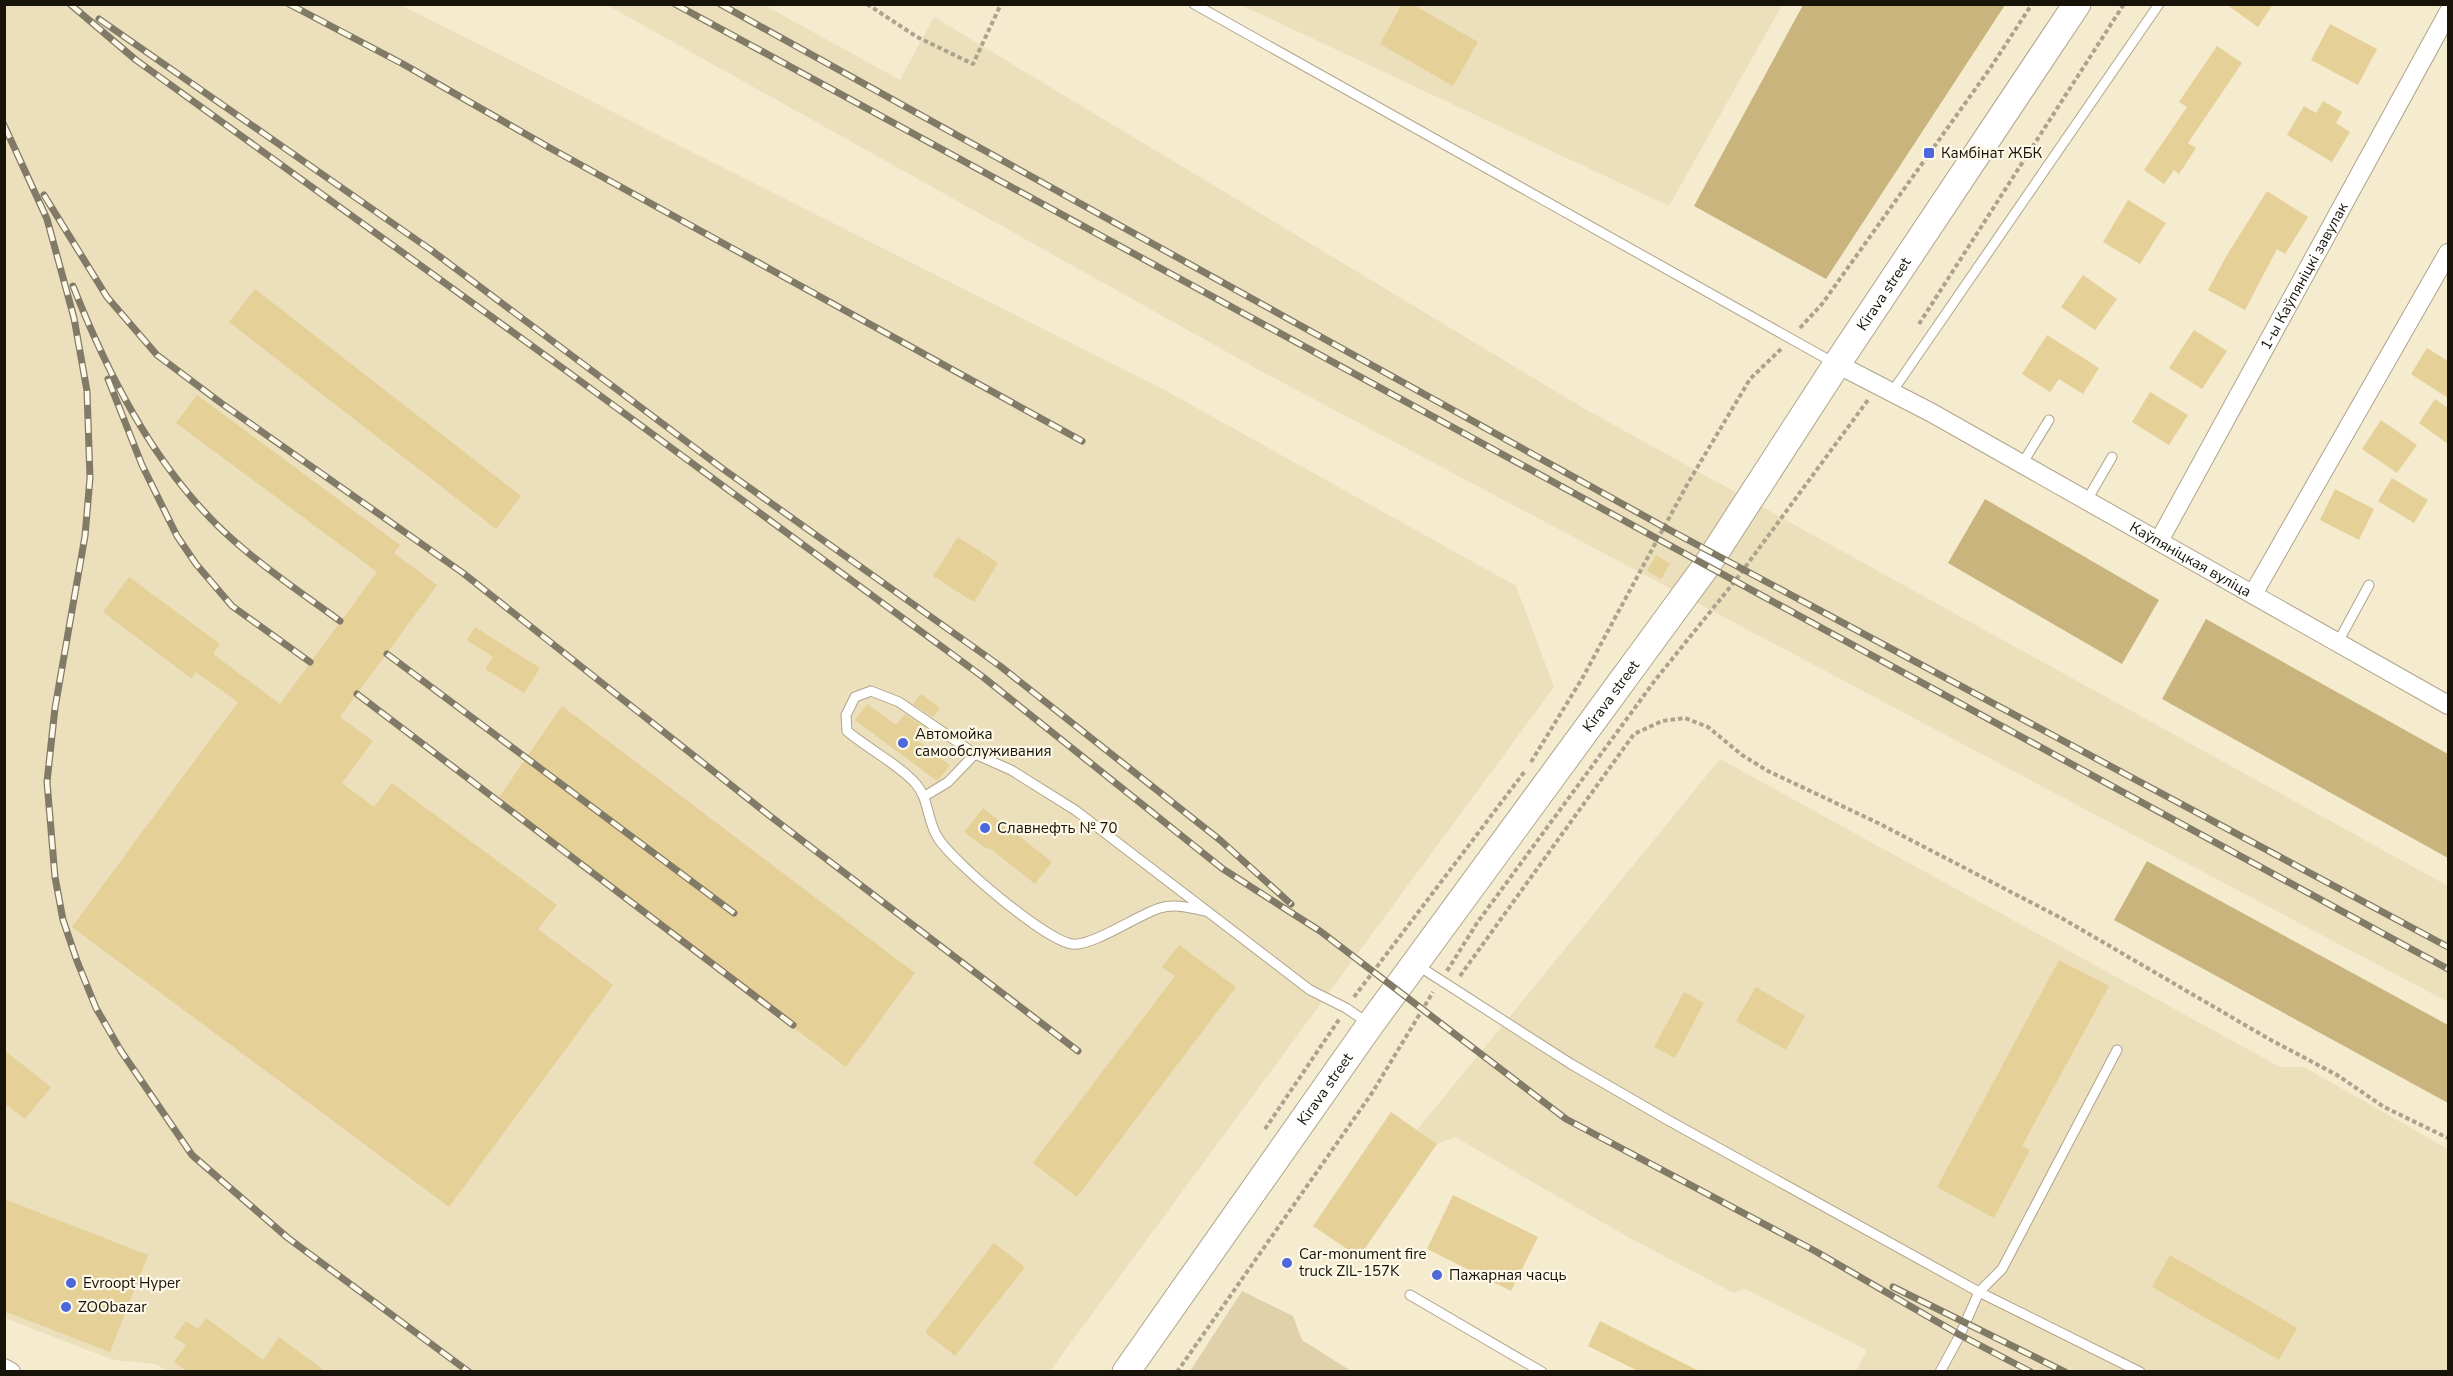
<svg xmlns="http://www.w3.org/2000/svg" width="2453" height="1376" viewBox="0 0 2453 1376" font-family="'Nunito Sans',sans-serif">
  <rect width="100%" height="100%" fill="#f5ebce"/>
  <g fill="#ecdfbc">
    <polygon points="4,5 401,5 1170,393 1516,586 1554,687 1050,1371 167,1371 156,1364 113,1360 5,1318"/>
    <polygon points="607,5 764,5 900,80 934,17 1585,409 2448,886 2448,1002 1259,370"/>
    <polygon points="1241,5 1782,5 1669,206"/>
    <polygon points="1720,759 2280,1067 2304,1067 2448,1149 2448,1371 1856,1371 1867,1350 1744,1288 1734,1293 1628,1237 1455,1137 1437,1144 1417,1130"/>
  </g>
  <polygon fill="#e1d1aa" points="1242,1291 1293,1316 1302,1340 1351,1371 1190,1371"/>
  <g fill="#c9b47d">
    <polygon points="1803,5 2005,5 1826,279 1694,206"/>
    <polygon points="1985,499 2159,600 2122,664 1948,563"/>
    <polygon points="2206,619 2448,754 2448,858 2162,699"/>
    <polygon points="2147,861 2448,1025 2448,1103 2114,920"/>
  </g>
  <g fill="#e5d098">
    <polygon points="1402,4 1412,4 1478,42 1453,86 1380,44"/>
    <polygon points="2226,4 2273,4 2258,27"/>
    <polygon points="2330,24 2377,49 2358,85 2311,60"/>
    <polygon points="2217,46 2242,63 2188,143 2196,148 2179,174 2174,170 2164,184 2144,170 2187,107 2179,102"/>
    <polygon points="2323,101 2342,112 2336,123 2350,132 2332,162 2287,135 2304,106 2316,113"/>
    <polygon points="2267,191 2308,217 2285,254 2277,249 2245,310 2208,290 2227,255"/>
    <polygon points="2128,200 2166,223 2140,264 2103,242"/>
    <polygon points="2083,275 2117,299 2095,330 2061,307"/>
    <polygon points="255,289 521,496 496,529 229,322"/>
    <polygon points="2194,330 2227,351 2202,389 2169,368"/>
    <polygon points="2047,335 2099,368 2083,394 2059,379 2050,392 2022,374"/>
    <polygon points="2427,348 2448,361 2448,398 2411,374"/>
    <polygon points="2150,392 2188,415 2169,445 2132,422"/>
    <polygon points="197,395 400,545 394,553 437,585 340,717 373,741 342,783 374,807 392,783 557,905 538,929 613,985 449,1207 72,927 238,702 196,672 191,678 103,612 129,577 220,644 213,654 280,704 377,572 176,423"/>
    <polygon points="2435,399 2448,408 2448,444 2419,423"/>
    <polygon points="2381,420 2417,445 2397,473 2362,449"/>
    <polygon points="2392,478 2428,500 2414,523 2378,501"/>
    <polygon points="2335,489 2374,509 2359,540 2320,520"/>
    <polygon points="958,537 998,563 974,602 933,576"/>
    <polygon points="1656,555 1670,564 1661,579 1647,571"/>
    <polygon points="475,627 540,668 524,693 485,669 493,657 467,640"/>
    <polygon points="921,694 940,708 933,717 913,704"/>
    <polygon points="867,704 896,725 905,714 924,727 915,739 950,765 939,779 937,781 855,720"/>
    <polygon points="562,706 915,973 846,1067 495,803"/>
    <polygon points="983,808 1052,862 1035,884 988,847 987,849 964,832"/>
    <polygon points="1179,945 1236,987 1077,1197 1033,1163 1175,976 1162,967"/>
    <polygon points="2059,960 2109,986 2022,1146 2030,1150 1994,1218 1937,1187"/>
    <polygon points="1756,987 1805,1016 1786,1050 1736,1021"/>
    <polygon points="1684,992 1704,1003 1675,1058 1654,1047"/>
    <polygon points="4,1050 51,1087 25,1119 4,1103"/>
    <polygon points="1391,1112 1437,1144 1359,1257 1313,1226"/>
    <polygon points="1453,1195 1538,1237 1511,1291 1427,1249"/>
    <polygon points="4,1199 148,1255 110,1352 4,1311"/>
    <polygon points="994,1243 1025,1267 955,1356 925,1332"/>
    <polygon points="2170,1255 2297,1328 2279,1360 2152,1287"/>
    <polygon points="206,1318 263,1360 279,1337 325,1371 186,1371 174,1362 186,1345 174,1337 186,1321 198,1329"/>
    <polygon points="1600,1321 1699,1371 1638,1371 1588,1346"/>
  </g>
  <g fill="none" stroke-linecap="round" stroke-linejoin="round">
    <g stroke="#afa58b" stroke-width="11">
      <g id="service">
        <polyline points="1194,4 1836,364"/>
        <polyline points="1892,392 2159,4"/>
        <polyline points="2022,464 2049,420"/>
        <polyline points="2087,500 2112,457"/>
        <polyline points="2338,642 2369,585"/>
        <polyline points="925,796 948,782 975,754"/>
        <path d="M1205 911C1191 908 1174 903 1160 908 1139 914 1092 947 1072 944 1045 940 953 862 938 838 927 821 929 799 916 784 901 766 867 748 847 731L846 715 855 697 871 691 899 702 975 754 1011 770 1075 810 1310 990 1346 1008 1368 1023"/>
        <polyline points="1417,965 1571,1064 1666,1119 1979,1292 2140,1372"/>
        <polyline points="1410,1295 1542,1372"/>
        <polyline points="1940,1372 1960,1335 1979,1292 2002,1269 2117,1050"/>
      </g>
    </g>
    <g stroke="#afa58b" stroke-width="20">
      <g id="minor">
        <path id="s1" d="M1837 364 1932 413 2448 705"/>
        <path id="s2" d="M2159 541 2448 13"/>
        <polyline points="2253,594 2448,253"/>
        <polyline points="4,1368 11,1372"/>
      </g>
    </g>
    <g stroke="#afa58b" stroke-width="29">
      <g id="secondary">
        <path id="s3" d="M1126 1372 1370 1025 1707 565 1837 364 2077 4"/>
      </g>
    </g>
    <g stroke="#aba38d" stroke-width="4" stroke-dasharray="4.5 3" stroke-linecap="butt">
      <polyline points="867,4 917,37 973,64 1001,4"/>
      <polyline points="1919,324 2124,4"/>
      <polyline points="1800,328 1822,304 1991,67 2032,4"/>
      <polyline points="1531,762 1583,677 1688,483 1750,379 1781,349"/>
      <polyline points="1447,971 1477,923 1656,679 1735,581 1868,400"/>
      <polyline points="1460,976 1634,734 1662,721 1685,718 1708,727 1742,755 1768,771 1878,823 2065,920 2269,1039 2337,1075 2384,1107 2448,1138"/>
      <polyline points="1354,997 1525,771"/>
      <polyline points="1265,1129 1340,1018"/>
      <polyline points="1177,1372 1372,1093 1433,992"/>
    </g>
    <use href="#service" stroke="#fff" stroke-width="9"/>
    <use href="#minor" stroke="#fff" stroke-width="18"/>
    <use href="#secondary" stroke="#fff" stroke-width="27"/>
    <g stroke="#807a67" stroke-width="7">
      <g id="rail">
        <polyline points="70,4 136,60 568,372 983,677 1223,869 1320,931 1566,1119 1815,1251 1960,1335 2031,1372"/>
        <polyline points="289,4 403,64 550,148 1082,441"/>
        <polyline points="675,4 2448,969"/>
        <polyline points="720,4 1664,527 2448,947"/>
        <polyline points="99,19 431,250 723,469 1000,666 1220,840 1291,904"/>
        <polyline points="4,125 47,219 74,318 87,391 90,478 85,536 55,708 47,782 55,877 63,920 77,961 96,1008 121,1051 192,1155 288,1238 469,1372"/>
        <polyline points="44,195 107,297 157,355 221,403 463,573 770,816 1078,1051"/>
        <path d="M73 286C107 372 151 460 218 526 255 562 299 591 340 621"/>
        <polyline points="108,379 142,465 177,536 196,564 232,606 310,662"/>
        <polyline points="387,654 734,913"/>
        <polyline points="357,694 793,1025"/>
        <polyline points="1893,1287 2065,1372"/>
      </g>
    </g>
    <use href="#rail" stroke="#fef8e7" stroke-width="4.5" stroke-dasharray="14" stroke-linecap="butt"/>
  </g>
  <g fill="#4c68dc" stroke="#fef8e7" stroke-width="2">
    <rect x="1923" y="147" width="12" height="12" rx="3"/>
    <circle cx="903" cy="743" r="6"/>
    <circle cx="985" cy="828" r="6"/>
    <circle cx="1287" cy="1263" r="6"/>
    <circle cx="1437" cy="1275" r="6"/>
    <circle cx="71" cy="1283" r="6"/>
    <circle cx="66" cy="1307" r="6"/>
  </g>
  <g text-anchor="middle" stroke-width="4.5" stroke-linejoin="round" paint-order="stroke">
    <g font-size="15" fill="#171309" stroke="#fef8e7" text-anchor="start">
      <text x="1941" y="158">Камбінат ЖБК</text>
      <text x="915" y="739">Автомойка<tspan x="915" dy="17">самообслуживания</tspan></text>
      <text x="997" y="833">Славнефть № 70</text>
      <text x="1299" y="1259">Car-monument fire<tspan x="1299" dy="17">truck ZIL-157K</tspan></text>
      <text x="1449" y="1280">Пажарная часць</text>
      <text x="83" y="1288">Evroopt Hyper</text>
      <text x="78" y="1312">ZOObazar</text>
    </g>
    <g font-size="15" fill="#171309" stroke="#fef8e7">
      <text dy="5" stroke="none"><textPath href="#s2" startOffset="302">1-ы Каўпяніцкі завулак</textPath></text>
      <text dy="5" stroke="none"><textPath href="#s3" startOffset="1318">Kirava street</textPath></text>
      <text dy="5" stroke="none"><textPath href="#s1" startOffset="404">Каўпяніцкая вуліца</textPath></text>
      <text dy="5" stroke="none"><textPath href="#s3" startOffset="832">Kirava street</textPath></text>
      <text dy="5" stroke="none"><textPath href="#s3" startOffset="346">Kirava street</textPath></text>
    </g>
  </g>
  <rect width="2453" height="1376" fill="none" stroke="#171309" stroke-width="12"/>
</svg>
